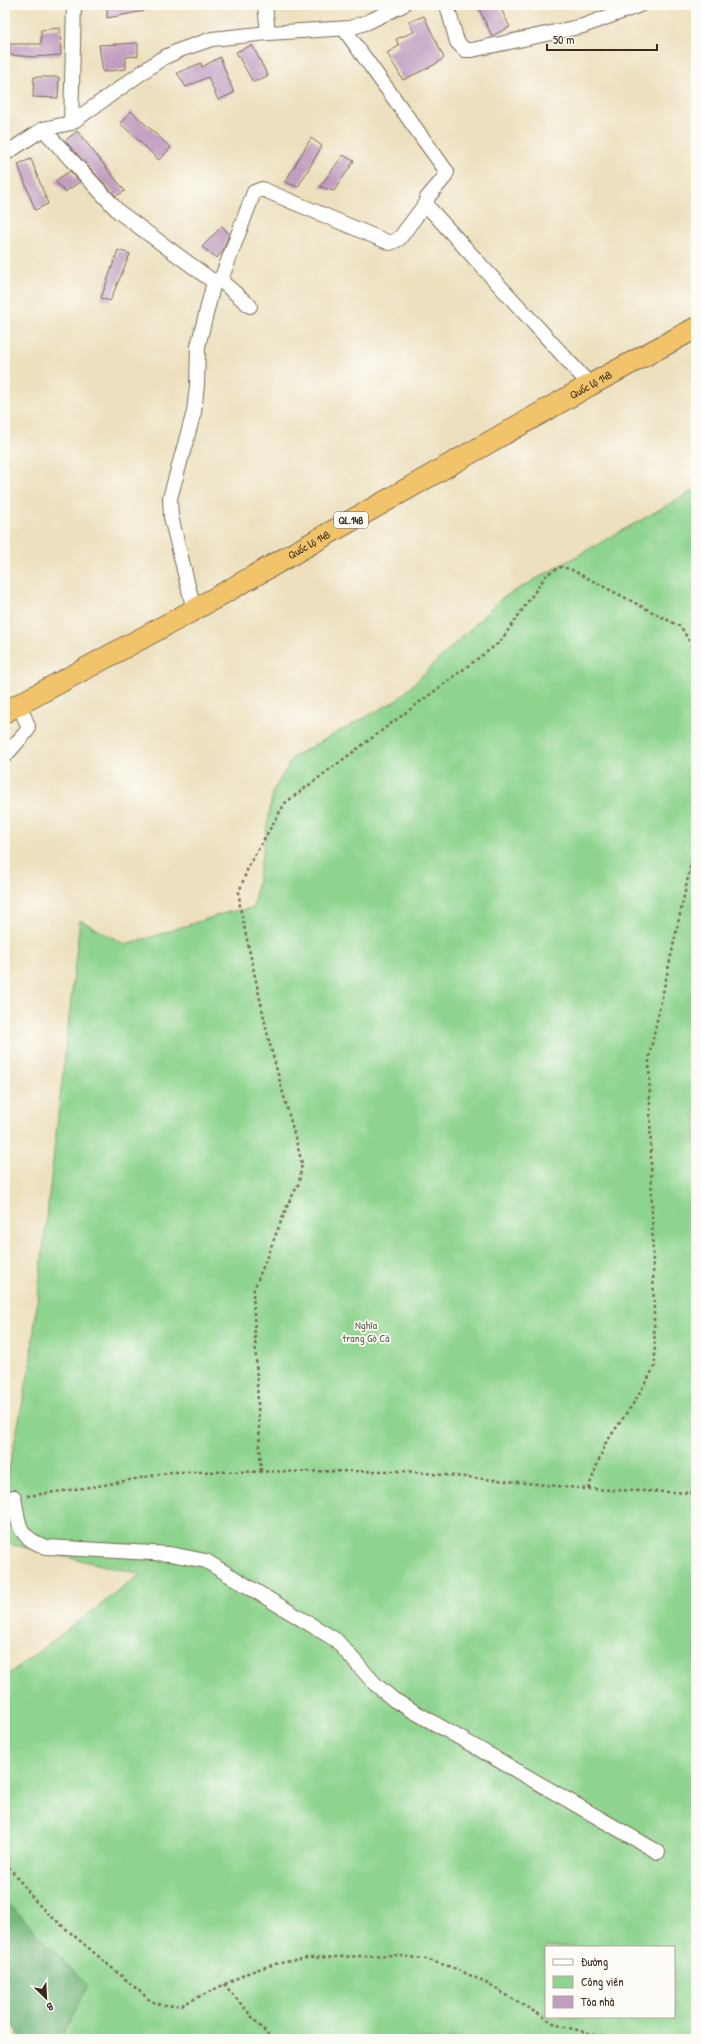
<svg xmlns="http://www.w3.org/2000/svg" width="701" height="2044" viewBox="0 0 701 2044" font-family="'Patrick Hand',sans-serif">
  <rect width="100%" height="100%" fill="#fdfcf7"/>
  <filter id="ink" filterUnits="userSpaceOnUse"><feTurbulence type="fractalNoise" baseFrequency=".025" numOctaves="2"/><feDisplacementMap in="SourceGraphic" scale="8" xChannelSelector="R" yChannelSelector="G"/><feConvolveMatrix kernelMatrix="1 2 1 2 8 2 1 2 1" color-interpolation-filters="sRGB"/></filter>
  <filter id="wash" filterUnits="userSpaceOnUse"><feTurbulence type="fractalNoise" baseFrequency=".012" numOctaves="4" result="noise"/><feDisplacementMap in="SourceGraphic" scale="16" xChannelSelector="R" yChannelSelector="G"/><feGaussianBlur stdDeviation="0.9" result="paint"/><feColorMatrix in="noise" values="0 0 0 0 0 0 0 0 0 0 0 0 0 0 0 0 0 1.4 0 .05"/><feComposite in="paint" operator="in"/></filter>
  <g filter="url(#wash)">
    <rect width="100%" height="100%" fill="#ede0be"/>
    <path fill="#8ed48e" stroke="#647f56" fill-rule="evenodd" d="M696 489V2039H60L87 1986 5 1900V1677L141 1574 5 1543V1489L30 1366 80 920 126 945 228 912 253 908 273 791 294 756 397 700 502 598ZM546 1947H674V2017H546Z"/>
    <polygon fill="#72b679" stroke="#56704c" points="5,1900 88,1986 60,2039 21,2039 5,2012"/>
    <g id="blocks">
      <g fill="#c19dc0">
        <polygon points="107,5 143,5 144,11 107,18"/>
        <polygon points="477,5 499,5 510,27 492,36"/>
        <polygon points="424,16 444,58 434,65 403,80 387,53 399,46 396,39 414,32 409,22"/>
        <polygon points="60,28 61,55 34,57 9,55 9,44 41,44 41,30"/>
        <polygon points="138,43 138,56 126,57 126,69 103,72 99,45"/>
        <polygon points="252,45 268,76 253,82 236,52"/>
        <polygon points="220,57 234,93 218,100 208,77 186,87 177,73 201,63 202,67"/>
        <polygon points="34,77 59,77 58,98 33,97"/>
        <polygon points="131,111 171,148 159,160 120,123"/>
        <polygon points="77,131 125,191 116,196 65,141"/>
        <polygon points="311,138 322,146 298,187 285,182"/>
        <polygon points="343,155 354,161 334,191 320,187"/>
        <polygon points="31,159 48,204 35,210 18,164"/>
        <polygon points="70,171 80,182 65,192 55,181"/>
        <polygon points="222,226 229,234 223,251 217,258 202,247"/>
        <polygon points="118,250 130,254 110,301 101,298"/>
      </g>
    </g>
  </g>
  <g filter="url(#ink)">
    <use href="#blocks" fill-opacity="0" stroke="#796a56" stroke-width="1"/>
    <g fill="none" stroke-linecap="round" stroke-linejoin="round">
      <g stroke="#796a56" stroke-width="16">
        <g id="minor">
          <polyline points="265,5 268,33"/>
          <polyline points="447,5 457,42 465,50 472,50 583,26 640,5"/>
          <polyline points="344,29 447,172 444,178 427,198 428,207 590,385"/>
          <polyline points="71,123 74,5"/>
          <polyline points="43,129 119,212 214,282 222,277 254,192 262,189 390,243 399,239 426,203"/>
          <polyline points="5,154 43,129 71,123 161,59 180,50 212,39 268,33 350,28 368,22 403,5"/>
          <polyline points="220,280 250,306"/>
          <polyline points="194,610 171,517 170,498 194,412 197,386 198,346 214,282"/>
          <polyline points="5,756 27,731 28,726 19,704"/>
          <path d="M14 1497C19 1525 17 1537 46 1547L170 1554 206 1561 336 1640 375 1684 394 1700 658 1852"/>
        </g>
      </g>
      <g stroke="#796a56" stroke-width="23">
        <g id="highway">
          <path id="s1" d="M5 712 194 610 590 385 696 328"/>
        </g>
      </g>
      <g stroke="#796a56" stroke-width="2.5" stroke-dasharray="3 3" stroke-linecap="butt">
        <polyline points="261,1471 253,1292 288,1204 299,1183 302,1163 269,1041 240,907 239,892 249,865 285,803 500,642 547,574 560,567 570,569 681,627 696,653"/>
        <polyline points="588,1489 605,1444 635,1401 655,1366 649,1057 696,841"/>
        <polyline points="27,1496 104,1485 171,1472 403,1471 588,1489 696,1493"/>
        <polyline points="5,1862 37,1903 52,1917 151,2001 164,2006 182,2005 250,1972 275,1964 307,1958 393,1955 426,1959 457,1969 486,1983 557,2025 613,2039"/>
        <polyline points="224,1984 271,2039"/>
      </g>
      <use href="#minor" stroke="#fff" stroke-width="14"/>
      <use href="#highway" stroke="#f1c36a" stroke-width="21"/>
    </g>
  </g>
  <g text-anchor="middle" stroke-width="3.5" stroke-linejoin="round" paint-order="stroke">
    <rect fill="#fdfcf7" stroke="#75695f" stroke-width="1" x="334" y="512" width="34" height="16" rx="3"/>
    <g font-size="10" font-weight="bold" fill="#3b2a1e">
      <text x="351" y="524">QL.14B</text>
    </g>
    <g font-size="11" fill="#3b2a1e" stroke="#fdfcf7">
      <text dy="4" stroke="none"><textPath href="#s1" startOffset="671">Quốc lộ 14B</textPath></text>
      <text dy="4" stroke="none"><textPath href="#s1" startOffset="347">Quốc lộ 14B</textPath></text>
    </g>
    <g font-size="11" fill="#545d40" stroke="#fdfcf7">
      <text x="366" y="1329">Nghĩa<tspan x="366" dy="13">trang Gò Cà</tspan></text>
    </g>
  </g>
  <rect width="701" height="2044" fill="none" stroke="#fdfcf7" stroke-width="20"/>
  <rect x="545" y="1946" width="130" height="72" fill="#fdfcf7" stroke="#afa8a0"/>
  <rect x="553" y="1959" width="20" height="6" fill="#ffffff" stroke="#afa8a0"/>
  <text x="581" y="1966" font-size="12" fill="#3b2a1e">Đường</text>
  <rect x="553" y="1976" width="20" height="12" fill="#8ed48e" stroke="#afa8a0"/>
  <text x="581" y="1986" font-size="12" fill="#3b2a1e">Công viên</text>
  <rect x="553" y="1996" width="20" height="12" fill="#c19dc0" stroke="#afa8a0"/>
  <text x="581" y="2006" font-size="12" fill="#3b2a1e">Tòa nhà</text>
  <g transform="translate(46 1998) rotate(156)" stroke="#fdfcf7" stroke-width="3" paint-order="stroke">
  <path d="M0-3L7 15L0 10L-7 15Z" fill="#3b2a1e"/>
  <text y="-6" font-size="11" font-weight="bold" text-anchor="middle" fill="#3b2a1e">B</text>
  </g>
  <path d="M547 44v6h110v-6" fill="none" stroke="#3b2a1e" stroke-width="2"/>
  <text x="553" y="44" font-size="12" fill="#3b2a1e" stroke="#fdfcf7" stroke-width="3" paint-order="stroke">50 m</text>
</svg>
